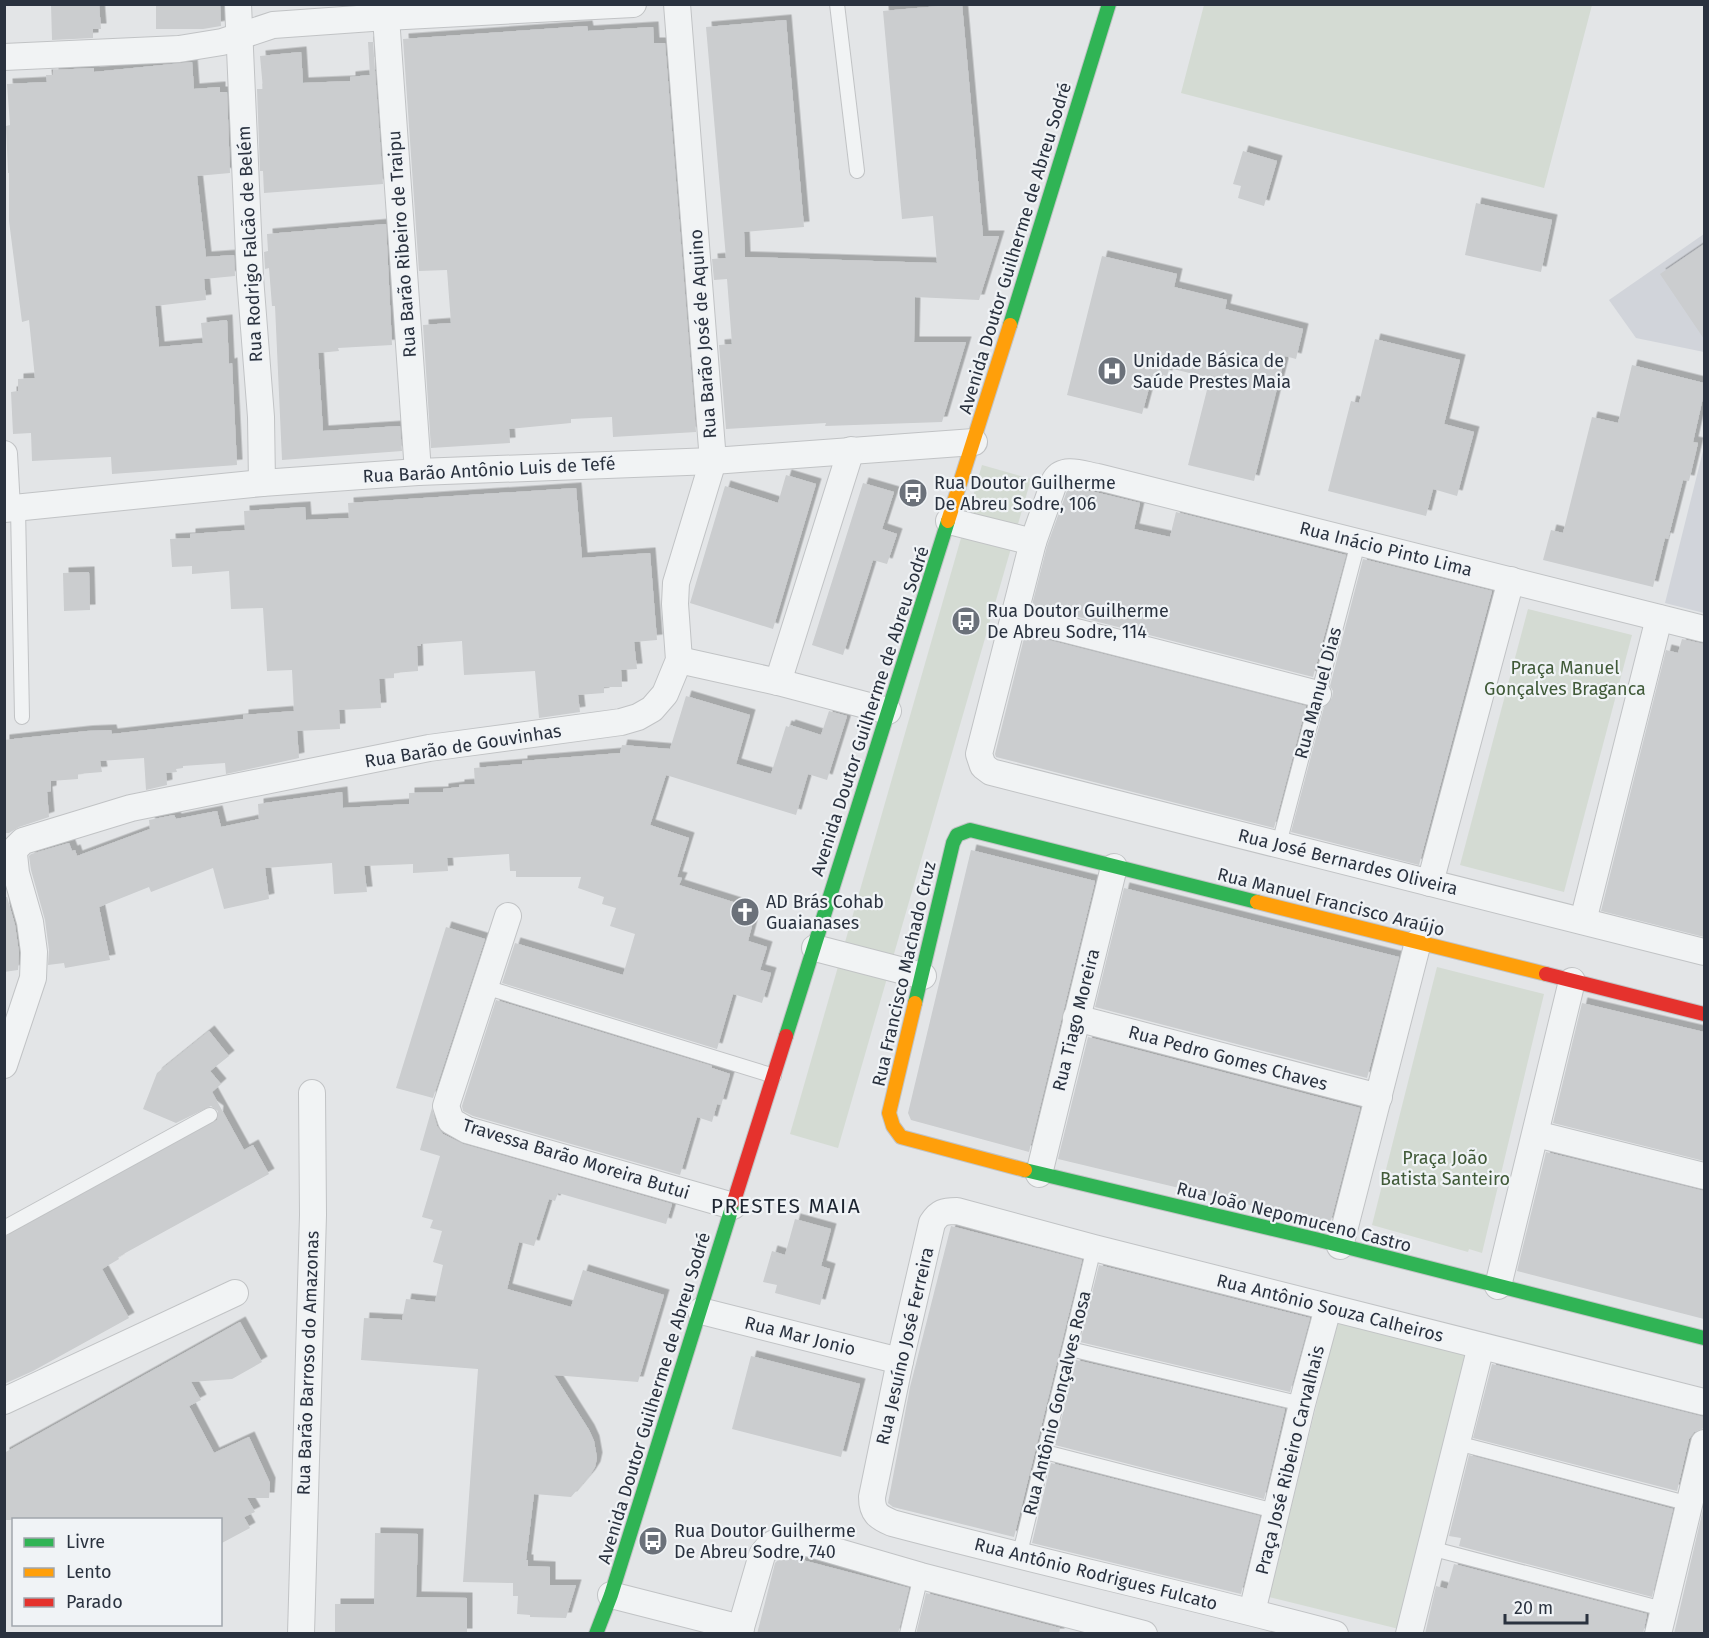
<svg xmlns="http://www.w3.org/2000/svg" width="1709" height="1638" viewBox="0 0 1709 1638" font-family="'Fira Sans',sans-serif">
  <defs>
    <filter id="shadow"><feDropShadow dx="5.5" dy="-5.5" stdDeviation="0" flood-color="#0004"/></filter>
  </defs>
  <rect width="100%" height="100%" fill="#e3e5e7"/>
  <g fill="#d1d4da">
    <polygon points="1704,234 1704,352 1636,338 1609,300"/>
    <polygon points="1704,447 1704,613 1665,603"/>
  </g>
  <g fill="#d4dbd3">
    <polygon points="1204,5 1204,4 1592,5 1544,188 1181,93"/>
    <polygon points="982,465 1031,479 838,1148 790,1134"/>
    <polygon points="1528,609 1632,635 1564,892 1460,865"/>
    <polygon points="1437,967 1544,994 1482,1253 1469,1249 1468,1252 1372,1225"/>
    <polygon points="1337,1322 1467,1353 1399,1629 1269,1597"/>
  </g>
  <g fill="#cbcdcf" filter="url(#shadow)">
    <polygon points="51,4 99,4 101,29 93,29 93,38 52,40"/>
    <polygon points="220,4 221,26 203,29 156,29 156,5"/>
    <polygon points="962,4 983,236 999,236 979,300 915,297 914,342 966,342 942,422 825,426 826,423 726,429 719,345 732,344 727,279 714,280 712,259 726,258 706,27 786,20 804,227 744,232 745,257 937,263 933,216 902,219 883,11"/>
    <polygon points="587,26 588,31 653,27 654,43 665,43 696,432 613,437 612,417 571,419 571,423 509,429 510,443 431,448 423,325 451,323 449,297 447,270 419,271 403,39"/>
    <polygon points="368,42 373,42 383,184 264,193 263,171 260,171 257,89 263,89 260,56 301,52 303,83 350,81 350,77 370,75"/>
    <polygon points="192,62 194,89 220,87 220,92 227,92 230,173 197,176 206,257 234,255 235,276 204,279 206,300 155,306 159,347 203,343 201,323 227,320 229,364 232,363 237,465 112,474 111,457 32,461 31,433 13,434 11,392 18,391 18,379 35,378 29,320 22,322 9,221 9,173 8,173 6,126 10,125 7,84 47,82 46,75 53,75 53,70 94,68 94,72"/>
    <polygon points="1243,151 1277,161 1264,206 1238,198 1241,186 1233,184"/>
    <polygon points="1476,203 1552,220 1541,272 1465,255"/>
    <polygon points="386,224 392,345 338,348 339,351 318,353 323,431 400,426 402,451 282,460 275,306 272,306 269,268 265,269 264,252 268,251 267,234"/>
    <polygon points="1704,244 1704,339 1660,274"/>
    <polygon points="1102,256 1177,274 1174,287 1227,300 1225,309 1303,329 1296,359 1285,356 1254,481 1188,465 1210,378 1169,368 1167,376 1163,375 1162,379 1152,377 1142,414 1067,395"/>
    <polygon points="1375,339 1460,360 1444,424 1474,432 1457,496 1433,489 1426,516 1328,491 1351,401 1359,403"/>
    <polygon points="1632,365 1704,383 1704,393 1693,442 1698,443 1689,481 1683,480 1668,539 1665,538 1653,587 1543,560 1551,530 1563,533 1592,417 1618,423"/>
    <polygon points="786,475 816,484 773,629 690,603 725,486 778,503"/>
    <polygon points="863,483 894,492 882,529 897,534 887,564 873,560 843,655 812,645"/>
    <polygon points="576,488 582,558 650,553 657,640 634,642 637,669 621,670 622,687 604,687 604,693 578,695 580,712 539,718 535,671 464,675 462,641 421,644 421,646 417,646 418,671 394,673 394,678 379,679 381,708 339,710 340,729 297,731 299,758 226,774 225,763 183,766 183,768 176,769 177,772 166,773 167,785 146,790 144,758 100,761 102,772 78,774 78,779 51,781 51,791 47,792 49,817 19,827 9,833 4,833 4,740 87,731 111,730 112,734 243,719 243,715 294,711 292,670 267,671 263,608 231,609 229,571 192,574 192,566 172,567 170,539 190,538 190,534 245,530 244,511 305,507 306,520 349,518 348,503"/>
    <polygon points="1068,488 1095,492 1140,503 1134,529 1170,537 1176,512 1346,555 1313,677 1032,605 1047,546"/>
    <polygon points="1363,559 1492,591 1419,865 1291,832 1324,707 1332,698 1333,691 1330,686"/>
    <polygon points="89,572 90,610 64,611 63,573"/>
    <polygon points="1025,634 1306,706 1274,828 996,757 995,754"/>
    <polygon points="1682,639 1704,644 1704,937 1601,911 1666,650 1678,653"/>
    <polygon points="686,696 750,715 736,764 771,774 786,726 789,727 790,725 821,735 829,711 847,716 827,780 808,774 796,815 666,775 650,825 689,838 677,877 682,878 679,885 746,906 743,914 754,918 748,941 767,947 760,970 771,973 762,1003 733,994 717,1049 502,983 515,943 623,975 635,934 610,926 616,908 602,904 604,897 578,888 581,877 516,877 516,871 510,871 509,854 447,858 448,871 413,873 413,864 364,866 367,892 334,894 332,863 265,868 269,899 224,909 213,868 151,892 149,887 99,907 110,960 65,968 64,963 48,965 49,950 45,920 31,870 29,856 31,854 69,843 72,851 75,850 77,856 150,829 149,820 174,815 176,819 217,811 221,827 259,819 258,804 342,792 343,808 409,804 409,793 443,792 443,789 459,787 459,785 475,784 474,768 522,764 522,761 620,753 622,745 670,749"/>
    <polygon points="971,850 1095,881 1029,1152 911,1120 908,1113"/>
    <polygon points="1124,888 1399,957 1367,1078 1095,1007"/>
    <polygon points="4,897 7,897 15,925 19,953 18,970 4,972"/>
    <polygon points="446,927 485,939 433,1098 396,1088"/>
    <polygon points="496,1000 712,1066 712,1068 730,1074 721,1105 717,1104 712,1122 697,1117 680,1175 473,1116 463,1111 462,1106"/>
    <polygon points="1582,1003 1704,1032 1704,1161 1553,1123"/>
    <polygon points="209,1031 229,1056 210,1071 221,1084 212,1092 244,1150 253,1145 269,1174 118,1257 119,1259 102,1269 129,1318 33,1371 4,1384 4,1237 217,1120 218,1111 211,1106 176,1123 143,1109 157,1073"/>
    <polygon points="1088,1037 1360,1108 1330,1224 1058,1159"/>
    <polygon points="432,1108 437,1126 443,1134 463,1144 672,1204 666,1224 558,1193 555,1201 549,1199 534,1246 519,1242 507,1289 571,1307 583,1270 664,1295 638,1382 554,1375 589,1430 594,1441 597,1458 595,1467 590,1475 571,1497 534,1494 526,1560 528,1560 528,1566 550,1567 550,1585 576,1585 566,1618 530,1617 530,1615 517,1614 518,1596 513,1596 513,1583 463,1582 478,1369 361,1360 364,1318 402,1320 406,1299 435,1302 443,1265 433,1262 442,1231 430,1228 433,1220 422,1217 440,1156 420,1150"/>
    <polygon points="1546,1152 1704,1191 1704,1319 1517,1271"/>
    <polygon points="795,1219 831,1229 821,1266 830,1269 820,1305 775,1293 777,1285 763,1282 772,1251 785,1255"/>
    <polygon points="951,1226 1082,1260 1014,1537 893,1507 888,1503 910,1387"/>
    <polygon points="1099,1265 1310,1318 1290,1392 1080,1342"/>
    <polygon points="240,1322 262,1362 232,1379 191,1382 201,1400 189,1406 214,1453 249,1437 270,1483 269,1498 247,1498 255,1512 244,1517 250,1528 220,1544 220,1520 4,1520 4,1453"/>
    <polygon points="751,1356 860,1384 841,1457 732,1429"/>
    <polygon points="1076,1360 1285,1409 1264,1499 1055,1445"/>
    <polygon points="1492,1364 1704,1417 1704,1428 1694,1432 1689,1439 1677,1491 1473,1438"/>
    <polygon points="1469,1455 1673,1509 1652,1597 1459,1546 1461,1538 1449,1536"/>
    <polygon points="1051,1463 1260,1516 1241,1594 1032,1543"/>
    <polygon points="1704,1505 1704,1634 1674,1634"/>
    <polygon points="375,1533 418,1534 416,1597 467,1598 467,1634 335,1634 335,1604 374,1604"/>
    <polygon points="787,1556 909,1588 898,1634 757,1634 775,1563 779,1559"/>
    <polygon points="1454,1564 1647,1614 1643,1634 1425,1634 1436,1586 1447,1589"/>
    <polygon points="926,1593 1060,1628 1059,1634 916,1634"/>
  </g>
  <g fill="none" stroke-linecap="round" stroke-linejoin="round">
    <g stroke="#c1c3c5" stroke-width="16">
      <g id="lane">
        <polyline points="837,4 857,171"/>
        <polyline points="18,508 22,717"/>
        <polyline points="1279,844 1358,543"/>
        <polyline points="485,987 774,1076"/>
        <polyline points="4,1228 210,1115"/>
        <polyline points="1070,1349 1302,1404"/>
        <polyline points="1457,1443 1690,1504"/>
        <polyline points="1045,1452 1275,1511"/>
        <polyline points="1430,1548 1663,1609"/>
        <polyline points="1019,1557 1094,1248"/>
        <polyline points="907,1634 921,1576"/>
      </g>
    </g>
    <g stroke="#c1c3c5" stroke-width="28">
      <g id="street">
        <polyline points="238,4 250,277 261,417 262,483"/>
        <polyline points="386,17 418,472"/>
        <polyline points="4,57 179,49 222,42 273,25 386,17 633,4"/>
        <polyline points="4,454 7,508"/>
        <polyline points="4,509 262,483 418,472 713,461 974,442"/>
        <polyline points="949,521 1033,542"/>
        <polyline points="1014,616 1318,694"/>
        <path d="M1704 629 1098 477C1084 475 1064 466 1055 480L1033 542 979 754 983 766 991 772 1704 952"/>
        <polyline points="679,660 778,682 888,711"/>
        <polyline points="778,682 851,450"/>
        <polyline points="1430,883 1511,580"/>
        <polyline points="508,916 446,1106 451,1121 467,1130 733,1206"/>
        <polyline points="1583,921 1659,618"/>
        <polyline points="815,948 923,976"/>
        <polyline points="1076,1018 1379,1097"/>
        <polyline points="4,1065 33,978 34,952 30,922 16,873 14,854 16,848 23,841 131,808 429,748 621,722 638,717 652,709 665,694 679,660 675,604 676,583 713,461 677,4"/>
        <polyline points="1536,1134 1704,1176"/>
        <polyline points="1039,1174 1114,867"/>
        <polyline points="1340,1246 1418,942"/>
        <polyline points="1498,1286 1572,981"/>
        <polyline points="701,1311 900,1361"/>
        <polyline points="4,1401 235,1293"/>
        <polyline points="611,1595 741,1628"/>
        <polyline points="1252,1612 1302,1404 1328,1308"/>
        <polyline points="301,1634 313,1215 312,1093"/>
        <path d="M739 1634 762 1555C771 1541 781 1539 797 1540L921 1576 1144 1634"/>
        <path d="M1335 1634C1188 1595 1039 1562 892 1523 878 1517 872 1513 872 1497L900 1361 932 1223C939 1212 944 1211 957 1211L1094 1248 1704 1402"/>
        <polyline points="1409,1634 1481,1346"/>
        <polyline points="1658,1634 1704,1443"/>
      </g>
    </g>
    <g stroke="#c1c3c5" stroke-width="16">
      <g id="fast">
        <polyline points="1010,325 1109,4"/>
        <polyline points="915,1003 953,843 957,835 970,830 1257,902"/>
        <polyline points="786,1036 948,521"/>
        <polyline points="1025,1170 1315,1239 1704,1338"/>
        <polyline points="596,1634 611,1595 734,1201"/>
      </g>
    </g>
    <g stroke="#c1c3c5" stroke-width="16">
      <g id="slow">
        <polyline points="948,521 1010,325"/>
        <polyline points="1257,902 1546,974"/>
        <polyline points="915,1003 889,1113 893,1126 901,1137 1025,1170"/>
      </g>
    </g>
    <g stroke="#c1c3c5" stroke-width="16">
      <g id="jam">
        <polyline points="1546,974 1704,1014"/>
        <polyline points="734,1201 786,1036"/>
      </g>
    </g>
    <use href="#lane" stroke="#f1f3f4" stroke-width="14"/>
    <use href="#street" stroke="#f1f3f4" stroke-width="26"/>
    <use href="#fast" stroke="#30b455" stroke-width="14"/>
    <use href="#slow" stroke="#ff9f0a" stroke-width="14"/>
    <use href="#jam" stroke="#e5322d" stroke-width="14"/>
  </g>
  <defs>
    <g id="hospital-disc" transform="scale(1.5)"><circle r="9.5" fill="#6b717a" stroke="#f0f3f6"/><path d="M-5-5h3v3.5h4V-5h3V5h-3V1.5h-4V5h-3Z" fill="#fff"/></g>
    <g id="bus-disc" transform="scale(1.5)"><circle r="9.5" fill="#6b717a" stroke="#f0f3f6"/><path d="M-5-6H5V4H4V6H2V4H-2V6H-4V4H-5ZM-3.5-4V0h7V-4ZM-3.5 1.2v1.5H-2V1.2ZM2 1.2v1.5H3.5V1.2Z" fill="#fff"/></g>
    <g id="church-disc" transform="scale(1.5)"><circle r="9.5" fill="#6b717a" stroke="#f0f3f6"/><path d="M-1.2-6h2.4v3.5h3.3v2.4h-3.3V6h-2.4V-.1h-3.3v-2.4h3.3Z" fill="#fff"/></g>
  </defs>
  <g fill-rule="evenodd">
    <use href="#hospital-disc" x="1112" y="371"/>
    <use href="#bus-disc" x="913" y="493"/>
    <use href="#bus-disc" x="966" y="621"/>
    <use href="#church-disc" x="745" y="912"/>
    <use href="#bus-disc" x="653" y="1541"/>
  </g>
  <g text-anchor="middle" stroke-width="4.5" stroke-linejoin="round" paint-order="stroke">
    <g font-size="18" fill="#2a323f" stroke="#f0f3f6">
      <text transform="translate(250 244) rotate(-93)" y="6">Rua Rodrigo Falcão de Belém</text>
      <text transform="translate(402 244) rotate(-94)" y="6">Rua Barão Ribeiro de Traipu</text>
      <text transform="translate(1015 248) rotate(-73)" y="6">Avenida Doutor Guilherme de Abreu Sodré</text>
      <text transform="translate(703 334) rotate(-94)" y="6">Rua Barão José de Aquino</text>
      <text transform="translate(489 470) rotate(-3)" y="6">Rua Barão Antônio Luis de Tefé</text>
      <text transform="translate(1386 549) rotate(14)" y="6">Rua Inácio Pinto Lima</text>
      <text transform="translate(1318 693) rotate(-75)" y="6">Rua Manuel Dias</text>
      <text transform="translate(870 711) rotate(-72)" y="6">Avenida Doutor Guilherme de Abreu Sodré</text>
      <text transform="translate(463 746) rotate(-9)" y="6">Rua Barão de Gouvinhas</text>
      <text transform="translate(1348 862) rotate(14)" y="6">Rua José Bernardes Oliveira</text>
      <text transform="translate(1331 902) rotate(14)" y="6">Rua Manuel Francisco Araújo</text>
      <text transform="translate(904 974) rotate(-77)" y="6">Rua Francisco Machado Cruz</text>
      <text transform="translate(1076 1020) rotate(-76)" y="6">Rua Tiago Moreira</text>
      <text transform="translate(1228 1058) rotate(15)" y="6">Rua Pedro Gomes Chaves</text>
      <text transform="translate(576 1159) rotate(17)" y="6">Travessa Barão Moreira Butui</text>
      <text transform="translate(1294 1217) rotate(14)" y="6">Rua João Nepomuceno Castro</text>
      <text transform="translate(1330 1308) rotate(14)" y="6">Rua Antônio Souza Calheiros</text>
      <text transform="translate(800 1336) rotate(14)" y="6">Rua Mar Jonio</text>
      <text transform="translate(905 1346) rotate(-77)" y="6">Rua Jesuíno José Ferreira</text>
      <text transform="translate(308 1363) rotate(-88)" y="6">Rua Barão Barroso do Amazonas</text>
      <text transform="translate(654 1398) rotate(-73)" y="6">Avenida Doutor Guilherme de Abreu Sodré</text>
      <text transform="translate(1057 1403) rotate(-76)" y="6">Rua Antônio Gonçalves Rosa</text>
      <text transform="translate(1290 1460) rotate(-76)" y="6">Praça José Ribeiro Carvalhais</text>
      <text transform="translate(1096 1574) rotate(14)" y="6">Rua Antônio Rodrigues Fulcato</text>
    </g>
    <g font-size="18" fill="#2a323f" stroke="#f0f3f6" text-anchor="start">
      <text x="1133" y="367">Unidade Básica de<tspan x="1133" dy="21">Saúde Prestes Maia</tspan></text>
      <text x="934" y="489">Rua Doutor Guilherme<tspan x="934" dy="21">De Abreu Sodre, 106</tspan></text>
      <text x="987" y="617">Rua Doutor Guilherme<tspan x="987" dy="21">De Abreu Sodre, 114</tspan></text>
      <text x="766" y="908">AD Brás Cohab<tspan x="766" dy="21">Guaianases</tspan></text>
      <text x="674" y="1537">Rua Doutor Guilherme<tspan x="674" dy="21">De Abreu Sodre, 740</tspan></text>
    </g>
    <g font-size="18" fill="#405a38" stroke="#f0f3f6">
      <text x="1565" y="674">Praça Manuel<tspan x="1565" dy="21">Gonçalves Braganca</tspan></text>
      <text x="1445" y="1164">Praça João<tspan x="1445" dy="21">Batista Santeiro</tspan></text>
    </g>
    <g font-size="21" letter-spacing="1.5" fill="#1c2430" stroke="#f0f3f6">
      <text x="786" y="1213">PRESTES MAIA</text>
    </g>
  </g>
  <rect width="1709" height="1638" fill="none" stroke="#2a323f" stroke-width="12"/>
  <rect x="12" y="1518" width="210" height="108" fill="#f0f3f6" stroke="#a1a6ad" stroke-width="1.5"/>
  <rect x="24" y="1538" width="30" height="9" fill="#30b455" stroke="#a1a6ad" stroke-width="1.5"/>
  <text x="66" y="1548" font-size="18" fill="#2a323f">Livre</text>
  <rect x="24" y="1568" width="30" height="9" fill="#ff9f0a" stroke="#a1a6ad" stroke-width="1.5"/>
  <text x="66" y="1578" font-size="18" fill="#2a323f">Lento</text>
  <rect x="24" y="1598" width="30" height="9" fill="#e5322d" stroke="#a1a6ad" stroke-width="1.5"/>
  <text x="66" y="1608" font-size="18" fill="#2a323f">Parado</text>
  <path d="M1505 1614v9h82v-9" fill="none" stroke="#2a323f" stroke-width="3"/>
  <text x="1514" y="1614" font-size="18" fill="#2a323f" stroke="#f0f3f6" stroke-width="4.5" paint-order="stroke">20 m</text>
</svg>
